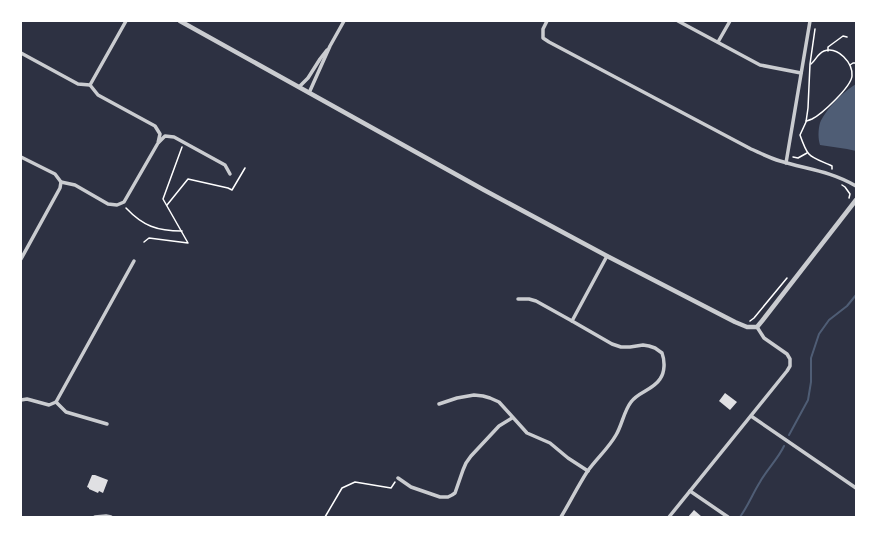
<svg xmlns="http://www.w3.org/2000/svg" width="877" height="538" viewBox="0 0 877 538" font-family="'IBM Plex Serif',serif">
  <rect width="100%" height="100%" fill="#2d3142"/>
  <path fill="#4f5d75" d="M856 84V151L847 149 820 145C818 139 818 130 820 123 825 110 844 91 856 84Z"/>
  <g fill="none" stroke-linecap="round" stroke-linejoin="round">
    <g stroke="#4f5d75" stroke-width="2">
      <polyline points="789,435 808,400 811,382 811,358 819,334 829,320 847,306 856,295"/>
      <path d="M740 517C748 506 753 493 760 482 767 469 778 459 784 446"/>
    </g>
  </g>
  <g fill="#e0e0e3">
    <polygon points="725,393 737,402 730,410 719,401"/>
    <polygon points="92,475 95,475 108,480 103,493 99,491 98,493 89,489 89,488 87,487"/>
    <polygon points="694,510 702,517 688,517"/>
  </g>
  <g fill="none" stroke-linecap="round" stroke-linejoin="round">
    <g stroke="#fff" stroke-width="1.5">
      <path d="M815 29 810 64 808 108 806 122 800 135C808 158 809 156 830 165L832 166V169"/>
      <polyline points="828,51 828,47 843,36 847,37"/>
      <polyline points="850,65 853,63 856,63"/>
      <path d="M806 121C807 121 812 119 812 119 822 114 851 87 852 76 853 63 838 46 824 51 817 54 816 60 811 64"/>
      <polyline points="793,157 798,158 807,153"/>
      <polyline points="842,185 845,187 850,194 849,198"/>
      <polyline points="167,205 188,179 228,188 232,190 245,168"/>
      <path d="M126 208C143 226 157 231 182 231"/>
      <polyline points="144,242 149,238 188,243 163,199 182,147"/>
      <polyline points="750,321 754,318 787,278"/>
      <polyline points="325,517 342,488 355,482 391,488 395,482"/>
    </g>
    <g stroke="#caccd0" stroke-width="3.5">
      <path d="M547 21 543 29V38L549 42 751 149C760 153 770 158 780 161 806 169 831 171 856 186"/>
      <polyline points="678,21 760,65 801,73"/>
      <polyline points="718,42 730,21"/>
      <polyline points="21,53 78,84 90,85 126,21"/>
      <polyline points="299,87 308,78 320,59 327,50"/>
      <polyline points="309,93 330,46 344,21"/>
      <polyline points="159,142 165,136 174,137 225,165 230,174"/>
      <polyline points="21,157 55,174 61,182 60,188 21,259"/>
      <polyline points="786,163 810,21"/>
      <polyline points="61,182 75,185 108,204 117,205 124,202 158,143 160,134 155,126 98,95 90,85"/>
      <polyline points="518,299 529,299 536,301 572,321"/>
      <polyline points="21,400 27,399 49,405 56,402 134,261"/>
      <polyline points="56,402 66,412 107,424"/>
      <polyline points="439,404 457,398 474,395 483,396 490,398 499,402 527,433 550,443 568,458 588,471"/>
      <polyline points="751,416 856,488"/>
      <polyline points="398,478 411,487 440,497 448,497 452,495 455,493 463,470 466,463 471,456 499,426 512,418"/>
      <polyline points="690,491 728,517"/>
      <polyline points="95,517 106,516 111,517"/>
      <path d="M561 517C570 502 578 486 587 472 596 459 608 449 616 435 622 425 624 411 631 402 638 392 653 390 660 379 665 372 665 361 662 353L655 348 649 346 643 345 630 347H621L612 344 572 321 607 256"/>
      <polyline points="669,517 787,371 790,366 790,359 787,354 764,338 757,327"/>
    </g>
    <polyline stroke="#caccd0" stroke-width="4.5" points="180,21 484,190 607,256 735,322 747,327 757,327 762,321 856,200"/>
  </g>
  <rect width="877" height="538" fill="none" stroke="#ffffff" stroke-width="44"/>
</svg>
